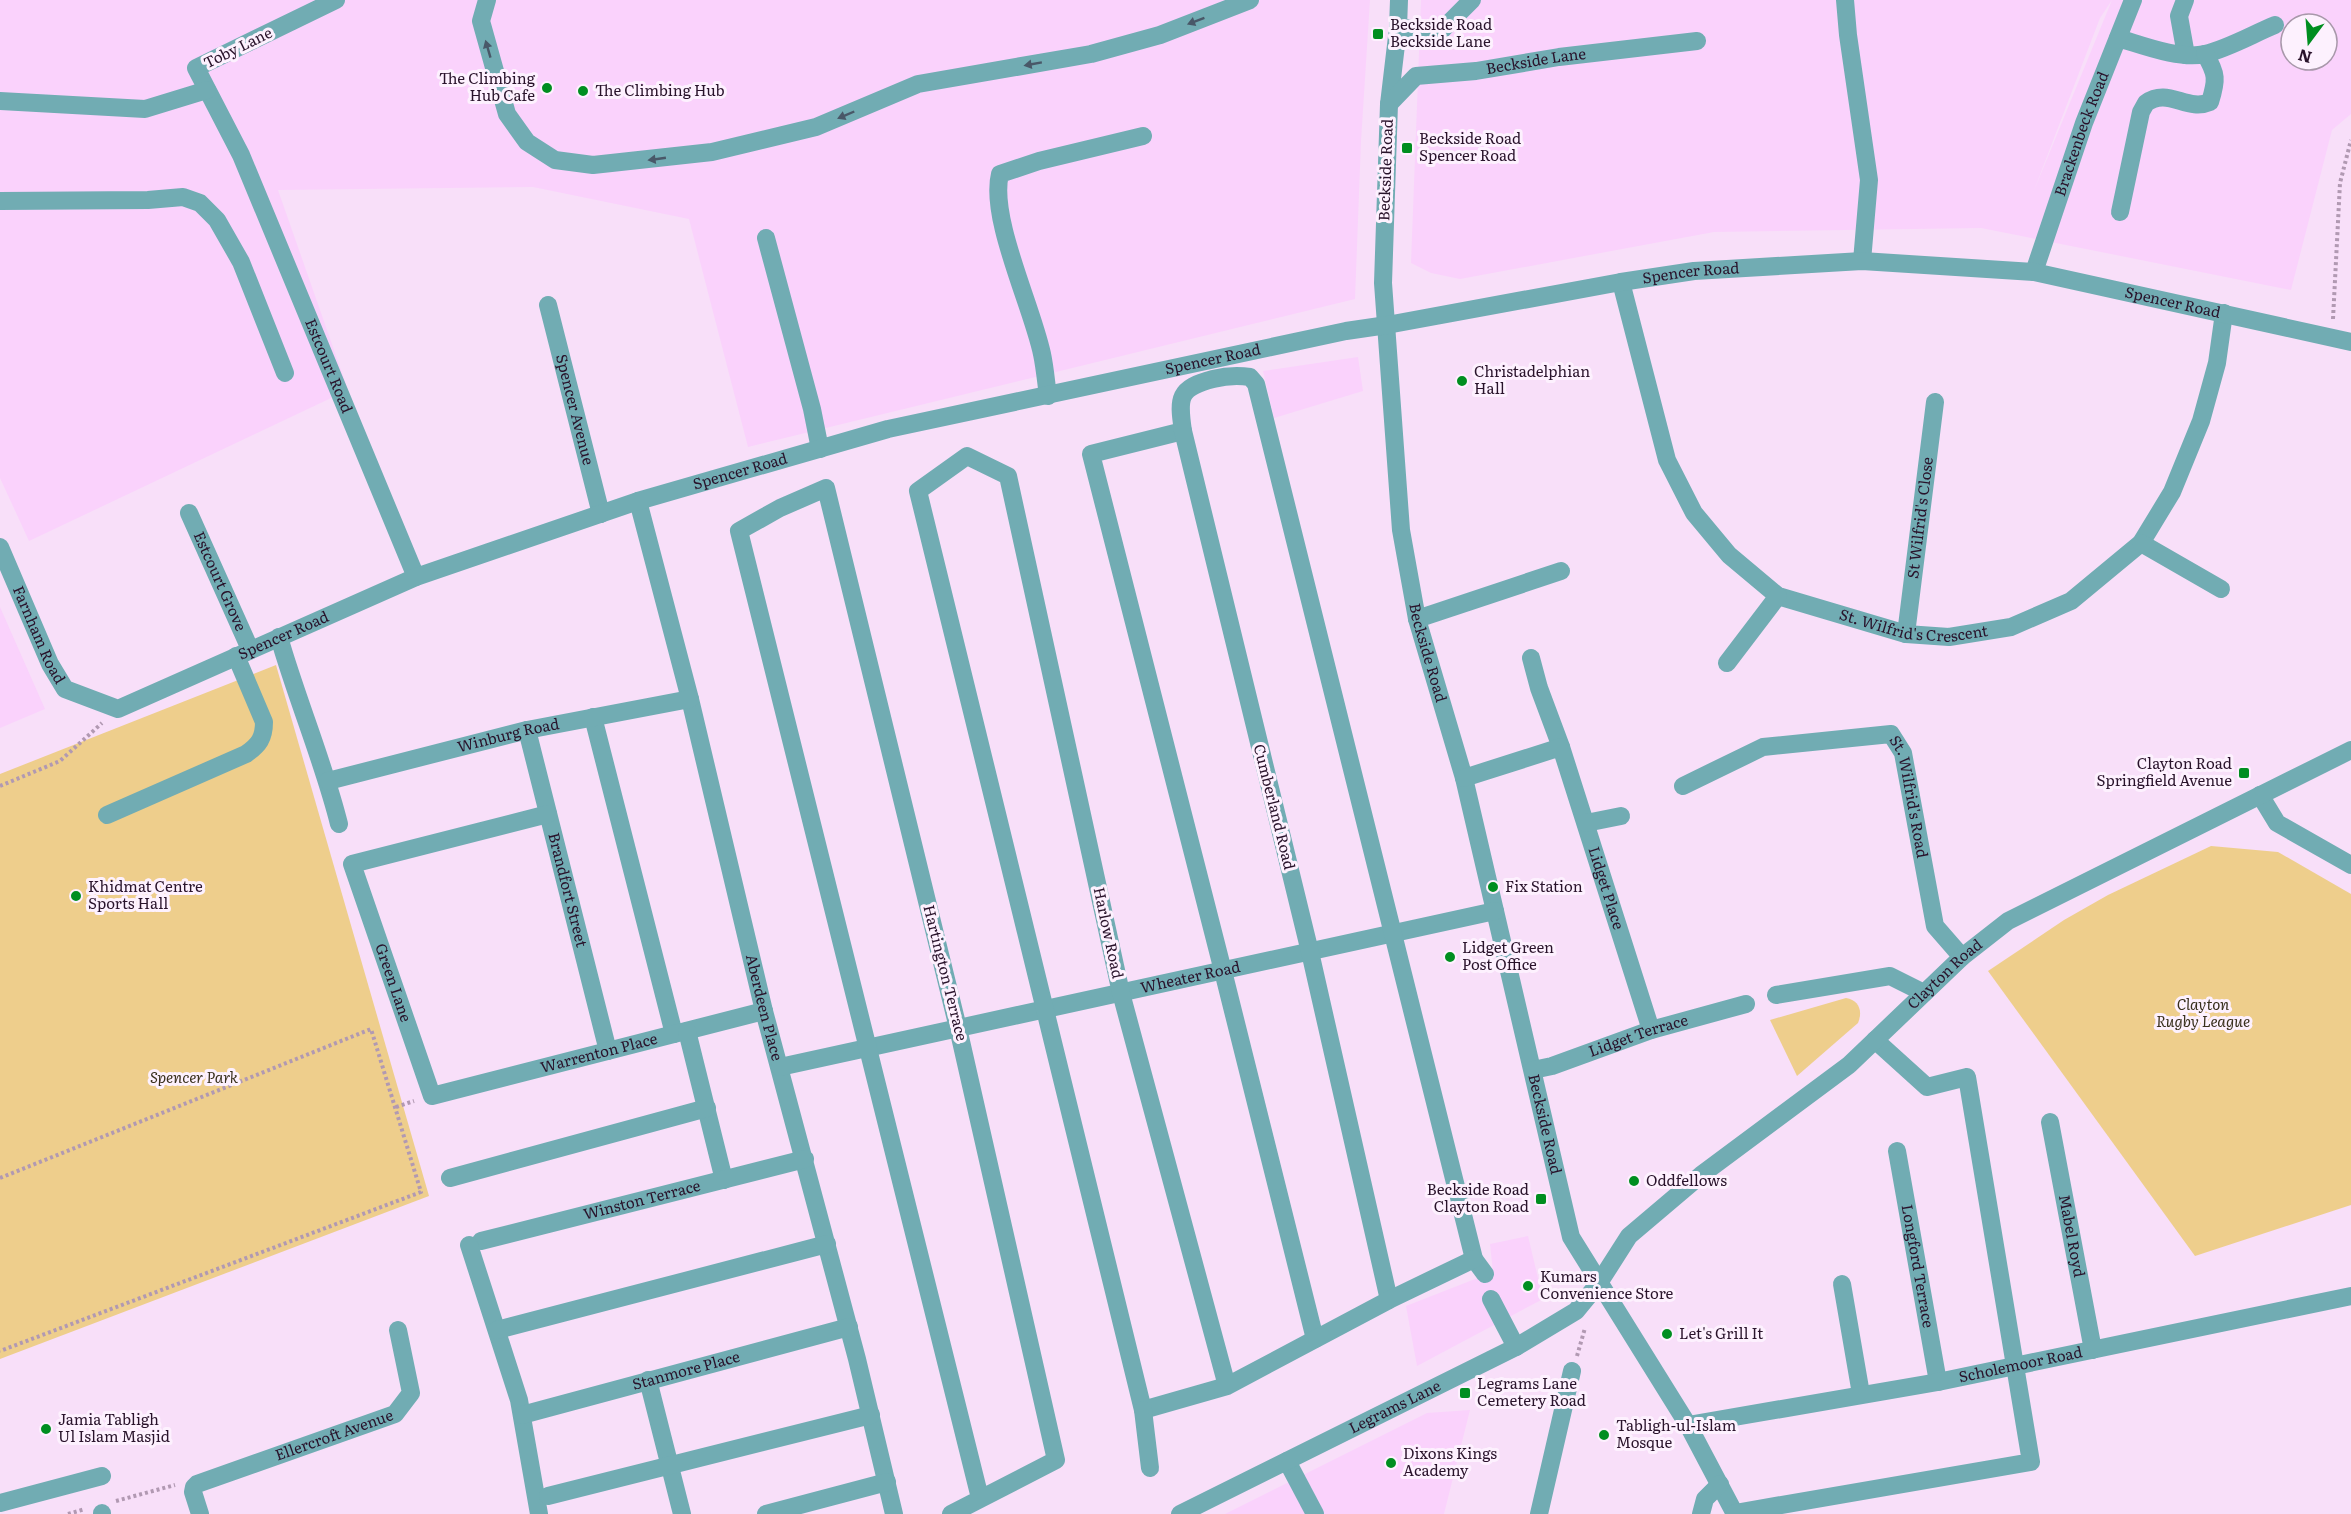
<svg xmlns="http://www.w3.org/2000/svg" width="2351" height="1514" viewBox="0 0 2351 1514" font-family="Literata,serif">
  <rect width="100%" height="100%" fill="#f8dff9"/>
  <g fill="#fad2fc" fill-rule="evenodd">
    <polygon points="0,0 1370,0 1361,141 1355,299 748,447 689,219 533,187 278,190 348,390 29,541 0,478"/>
    <path d="M1421 0H2112L2100 18 2033 193 2112 0H2351V114L2332 130 2291 290 1981 228 1714 232 1460 279 1431 273 1411 263ZM2291 24H2327V60H2291Z"/>
    <polygon points="1358,357 1363,391 1274,418 1263,371"/>
    <polygon points="0,607 45,709 0,728"/>
    <polygon points="1528,1236 1543,1299 1417,1366 1406,1306 1493,1272 1490,1244"/>
    <polygon points="1470,1410 1444,1514 1225,1514 1427,1413"/>
  </g>
  <g fill="#eece8c">
    <polygon points="276,665 429,1196 0,1359 0,774"/>
    <polygon points="2211,846 2278,852 2351,894 2351,1205 2195,1256 1988,971 2064,920 2108,895"/>
    <path d="M1846 998C1859 1000 1863 1011 1858 1023L1797 1076 1770 1020Z"/>
  </g>
  <g fill="none" stroke-linecap="round" stroke-linejoin="round">
    <g stroke="#b199b2" stroke-width="4" stroke-dasharray="3 3" stroke-linecap="butt">
      <polyline points="2333,319 2340,183 2351,140"/>
      <polyline points="0,786 60,761 102,723"/>
      <polyline points="396,1107 414,1101"/>
      <polyline points="0,1178 371,1029 421,1192 0,1351"/>
      <polyline points="1577,1356 1585,1328"/>
      <polyline points="116,1501 175,1485"/>
      <polyline points="68,1514 85,1509"/>
    </g>
    <g stroke="#71acb3" stroke-width="18">
      <path id="s1" d="M336 0 196 68 241 155 416 577"/>
      <polyline points="487,0 481,21 507,114 527,142 555,160 593,165 712,152 816,127 918,84 1091,54 1160,35 1250,0"/>
      <path id="s2" d="M1399 0 1398 28 1389 104 1383 283 1401 530 1417 619 1464 778 1571 1237 1688 1425 1735 1514"/>
      <polyline points="1845,0 1848,35 1869,180 1862,261"/>
      <polyline points="2185,0 2179,16 2186,55"/>
      <polyline points="1398,28 1442,30 1472,0"/>
      <path d="M2118 38C2142 45 2180 60 2205 54 2229 48 2253 34 2275 25"/>
      <polyline points="0,101 145,109 207,90"/>
      <path id="s3" d="M1389 104 1416 76 1476 71 1559 57 1697 41"/>
      <polyline points="0,201 148,200 183,197 200,203 217,220 241,262 285,373"/>
      <path d="M2120 212 2141 112 2146 103C2168 87 2187 112 2210 102 2217 80 2217 74 2205 54"/>
      <polyline points="766,238 812,409 820,449"/>
      <path id="s4" d="M2034 272 2084 123 2133 0"/>
      <path id="s5" d="M1621 282 1667 460 1694 513 1729 555 1778 596 1906 634 1949 637 2011 627 2071 601 2141 543 2172 492 2201 421 2217 363 2224 313"/>
      <path id="s6" d="M548 305 601 514"/>
      <path d="M1048 396C1046 382 1045 368 1042 354 1032 306 989 218 1000 174L1039 161 1143 136"/>
      <polyline points="1183,431 1091,454 1223,971 1315,1339"/>
      <path id="s7" d="M638 501 690 699 764 1011 857 1359 894 1514"/>
      <path id="s8" d="M189 513 250 649"/>
      <polyline points="2141,543 2221,589"/>
      <path id="s9" d="M0 547 50 664 65 689 118 709 416 577 638 501 888 429 1346 331 1387 325 1621 282 1694 271 1862 261 2034 272 2351 342"/>
      <polyline points="1417,619 1561,571"/>
      <path id="s10" d="M1906 634 1935 402"/>
      <path d="M279 637C297 700 323 760 339 824"/>
      <polyline points="1531,658 1539,688 1561,747"/>
      <polyline points="1727,663 1778,596"/>
      <polyline points="593,717 674,1034"/>
      <path id="s11" d="M527 730 608 1051"/>
      <path id="s12" d="M1464 778 1561 747 1651 1030"/>
      <path id="s13" d="M328 781 527 730 690 699"/>
      <path id="s14" d="M1683 786 1763 747 1891 734 1903 753 1935 926 1962 957"/>
      <polyline points="2260,795 2277,823 2351,865"/>
      <path id="s15" d="M548 814 352 864 432 1096 764 1011"/>
      <path d="M107 815 246 754C259 745 264 738 264 722L236 656"/>
      <polyline points="1586,823 1621,816"/>
      <polyline points="1776,995 1890,976 1924,993"/>
      <polyline points="687,1031 724,1180"/>
      <path id="s16" d="M780 1067 1495 911"/>
      <path id="s17" d="M1533 1070 1552 1066 1651 1030 1746 1004"/>
      <path id="s18" d="M2050 1122 2093 1350"/>
      <path id="s19" d="M1897 1151 1938 1382"/>
      <polyline points="450,1178 707,1108"/>
      <path id="s20" d="M481 1241 805 1159"/>
      <polyline points="469,1245 519,1400 539,1514"/>
      <polyline points="1842,1284 1861,1394"/>
      <polyline points="1491,1299 1516,1347"/>
      <path d="M1389 1300 1310 952 1183 431C1178 398 1178 388 1213 379 1225 376 1237 375 1250 377L1256 384 1474 1259 1485 1274"/>
      <polyline points="497,1330 827,1244"/>
      <polyline points="648,1380 682,1514"/>
      <polyline points="1227,1386 1121,993 1008,476 967,456 918,491 1143,1410 1227,1386 1389,1300 1474,1259"/>
      <polyline points="1143,1410 1150,1468"/>
      <path id="s21" d="M522 1415 849 1327"/>
      <path id="s22" d="M1688 1425 1938 1382 2351 1296"/>
      <polyline points="1287,1461 1315,1514"/>
      <polyline points="548,1496 871,1415"/>
      <polyline points="0,1503 102,1476"/>
      <polyline points="102,1513 102,1514"/>
      <polyline points="1735,1513 2031,1462 1967,1077 1927,1087 1875,1040"/>
      <path id="s23" d="M200 1514 193 1492 194 1487 197 1484 395 1414 411 1393 398 1330"/>
      <polyline points="766,1514 887,1482"/>
      <polyline points="951,1514 1056,1460 958,1028 826,488 780,508 739,531 980,1498"/>
      <path id="s24" d="M1180 1514 1516 1347 1576 1311 1599 1283 1629 1236 1701 1175 1849 1065 1962 957 2008 921 2351 750"/>
      <polyline points="1539,1514 1572,1371"/>
      <polyline points="1701,1514 1705,1499 1720,1484"/>
    </g>
  </g>
  <defs><path id="oneway-solid" d="M-6-.8H1V-3.2L6.5 0L1 3.2V.8H-6Z" transform="scale(1.5)"/></defs>
  <g fill="#495868">
    <use href="#oneway-solid" transform="translate(1196 21) rotate(159)"/>
    <use href="#oneway-solid" transform="translate(488 49) rotate(-106)"/>
    <use href="#oneway-solid" transform="translate(1033 64) rotate(170)"/>
    <use href="#oneway-solid" transform="translate(846 115) rotate(157)"/>
    <use href="#oneway-solid" transform="translate(657 159) rotate(172)"/>
  </g>
  <g fill="#008e20" stroke="#fdf1fe" stroke-width="2">
    <rect x="1372" y="28" width="12" height="12" rx="3"/>
    <circle cx="547" cy="88" r="6"/>
    <circle cx="583" cy="91" r="6"/>
    <rect x="1401" y="142" width="12" height="12" rx="3"/>
    <circle cx="1462" cy="381" r="6"/>
    <rect x="2238" y="767" width="12" height="12" rx="3"/>
    <circle cx="1493" cy="887" r="6"/>
    <circle cx="76" cy="896" r="6"/>
    <circle cx="1450" cy="957" r="6"/>
    <circle cx="1634" cy="1181" r="6"/>
    <rect x="1535" y="1193" width="12" height="12" rx="3"/>
    <circle cx="1528" cy="1286" r="6"/>
    <circle cx="1667" cy="1334" r="6"/>
    <rect x="1459" y="1387" width="12" height="12" rx="3"/>
    <circle cx="46" cy="1429" r="6"/>
    <circle cx="1604" cy="1435" r="6"/>
    <circle cx="1391" cy="1463" r="6"/>
  </g>
  <g text-anchor="middle" stroke-width="6" stroke-linejoin="round" paint-order="stroke">
    <g font-size="15" fill="#29132b" stroke="#fdf1fe" text-anchor="start">
      <text x="1390" y="30">Beckside Road<tspan x="1390" dy="17">Beckside Lane</tspan></text>
      <text x="535" y="84" text-anchor="end">The Climbing<tspan x="535" dy="17">Hub Cafe</tspan></text>
      <text x="595" y="96">The Climbing Hub</text>
      <text x="1419" y="144">Beckside Road<tspan x="1419" dy="17">Spencer Road</tspan></text>
      <text x="1474" y="377">Christadelphian<tspan x="1474" dy="17">Hall</tspan></text>
      <text x="2232" y="769" text-anchor="end">Clayton Road<tspan x="2232" dy="17">Springfield Avenue</tspan></text>
      <text x="88" y="892">Khidmat Centre<tspan x="88" dy="17">Sports Hall</tspan></text>
      <text x="1505" y="892">Fix Station</text>
      <text x="1462" y="953">Lidget Green<tspan x="1462" dy="17">Post Office</tspan></text>
      <text x="1646" y="1186">Oddfellows</text>
      <text x="1529" y="1195" text-anchor="end">Beckside Road<tspan x="1529" dy="17">Clayton Road</tspan></text>
      <text x="1540" y="1282">Kumars<tspan x="1540" dy="17">Convenience Store</tspan></text>
      <text x="1679" y="1339">Let's Grill It</text>
      <text x="1477" y="1389">Legrams Lane<tspan x="1477" dy="17">Cemetery Road</tspan></text>
      <text x="58" y="1425">Jamia Tabligh<tspan x="58" dy="17">Ul Islam Masjid</tspan></text>
      <text x="1616" y="1431">Tabligh-ul-Islam<tspan x="1616" dy="17">Mosque</tspan></text>
      <text x="1403" y="1459">Dixons Kings<tspan x="1403" dy="17">Academy</tspan></text>
    </g>
    <g font-size="15" fill="#29132b" stroke="#fdf1fe">
      <text transform="translate(238 48) rotate(-26)" y="5">Toby Lane</text>
      <text dy="5" stroke="none"><textPath href="#s3" startOffset="160">Beckside Lane</textPath></text>
      <text dy="5" stroke="none"><textPath href="#s4" startOffset="146">Brackenbeck Road</textPath></text>
      <text transform="translate(1386 170) rotate(-88)" y="5">Beckside Road</text>
      <text dy="5" stroke="none"><textPath href="#s9" startOffset="1852">Spencer Road</textPath></text>
      <text dy="5" stroke="none"><textPath href="#s9" startOffset="2338">Spencer Road</textPath></text>
      <text dy="5" stroke="none"><textPath href="#s9" startOffset="1366">Spencer Road</textPath></text>
      <text dy="5" stroke="none"><textPath href="#s1" startOffset="482">Estcourt Road</textPath></text>
      <text dy="5" stroke="none"><textPath href="#s6" startOffset="108">Spencer Avenue</textPath></text>
      <text dy="5" stroke="none"><textPath href="#s9" startOffset="880">Spencer Road</textPath></text>
      <text dy="5" stroke="none"><textPath href="#s10" startOffset="117">St Wilfrid's Close</textPath></text>
      <text dy="5" stroke="none"><textPath href="#s8" startOffset="75">Estcourt Grove</textPath></text>
      <text dy="5" stroke="none"><textPath href="#s5" startOffset="502">St. Wilfrid's Crescent</textPath></text>
      <text dy="5" stroke="none"><textPath href="#s9" startOffset="96">Farnham Road</textPath></text>
      <text dy="5" stroke="none"><textPath href="#s9" startOffset="394">Spencer Road</textPath></text>
      <text dy="5" stroke="none"><textPath href="#s2" startOffset="657">Beckside Road</textPath></text>
      <text dy="5" stroke="none"><textPath href="#s13" startOffset="186">Winburg Road</textPath></text>
      <text dy="5" stroke="none"><textPath href="#s14" startOffset="284">St. Wilfrid's Road</textPath></text>
      <text transform="translate(1274 807) rotate(76)" y="5">Cumberland Road</text>
      <text dy="5" stroke="none"><textPath href="#s12" startOffset="250">Lidget Place</textPath></text>
      <text dy="5" stroke="none"><textPath href="#s11" startOffset="165">Brandfort Street</textPath></text>
      <text transform="translate(1108 933) rotate(78)" y="5">Harlow Road</text>
      <text transform="translate(945 973) rotate(76)" y="5">Hartington Terrace</text>
      <text dy="5" stroke="none"><textPath href="#s24" startOffset="948">Clayton Road</textPath></text>
      <text dy="5" stroke="none"><textPath href="#s16" startOffset="420">Wheater Road</textPath></text>
      <text dy="5" stroke="none"><textPath href="#s15" startOffset="328">Green Lane</textPath></text>
      <text dy="5" stroke="none"><textPath href="#s7" startOffset="522">Aberdeen Place</textPath></text>
      <text dy="5" stroke="none"><textPath href="#s17" startOffset="111">Lidget Terrace</textPath></text>
      <text dy="5" stroke="none"><textPath href="#s15" startOffset="620">Warrenton Place</textPath></text>
      <text dy="5" stroke="none"><textPath href="#s2" startOffset="1143">Beckside Road</textPath></text>
      <text dy="5" stroke="none"><textPath href="#s20" startOffset="166">Winston Terrace</textPath></text>
      <text dy="5" stroke="none"><textPath href="#s18" startOffset="116">Mabel Royd</textPath></text>
      <text dy="5" stroke="none"><textPath href="#s19" startOffset="117">Longford Terrace</textPath></text>
      <text dy="5" stroke="none"><textPath href="#s22" startOffset="338">Scholemoor Road</textPath></text>
      <text dy="5" stroke="none"><textPath href="#s21" startOffset="170">Stanmore Place</textPath></text>
      <text dy="5" stroke="none"><textPath href="#s24" startOffset="240">Legrams Lane</textPath></text>
      <text dy="5" stroke="none"><textPath href="#s23" startOffset="178">Ellercroft Avenue</textPath></text>
    </g>
    <g font-size="15" font-style="italic" fill="#382f1c" stroke="#fdf1fe">
      <text x="2203" y="1010">Clayton<tspan x="2203" dy="17">Rugby League</tspan></text>
      <text x="194" y="1083">Spencer Park</text>
    </g>
  </g>
  <g transform="translate(2309 42) rotate(196)"><circle r="28" fill="#fdf1fe" stroke="#a898aa" stroke-width="1.5"/>
  <path d="M0-4.5L10 22L0 15L-10 22Z" fill="#008e20"/>
  <text y="-9" font-size="16" font-weight="bold" text-anchor="middle" fill="#29132b">N</text>
  </g>
</svg>
